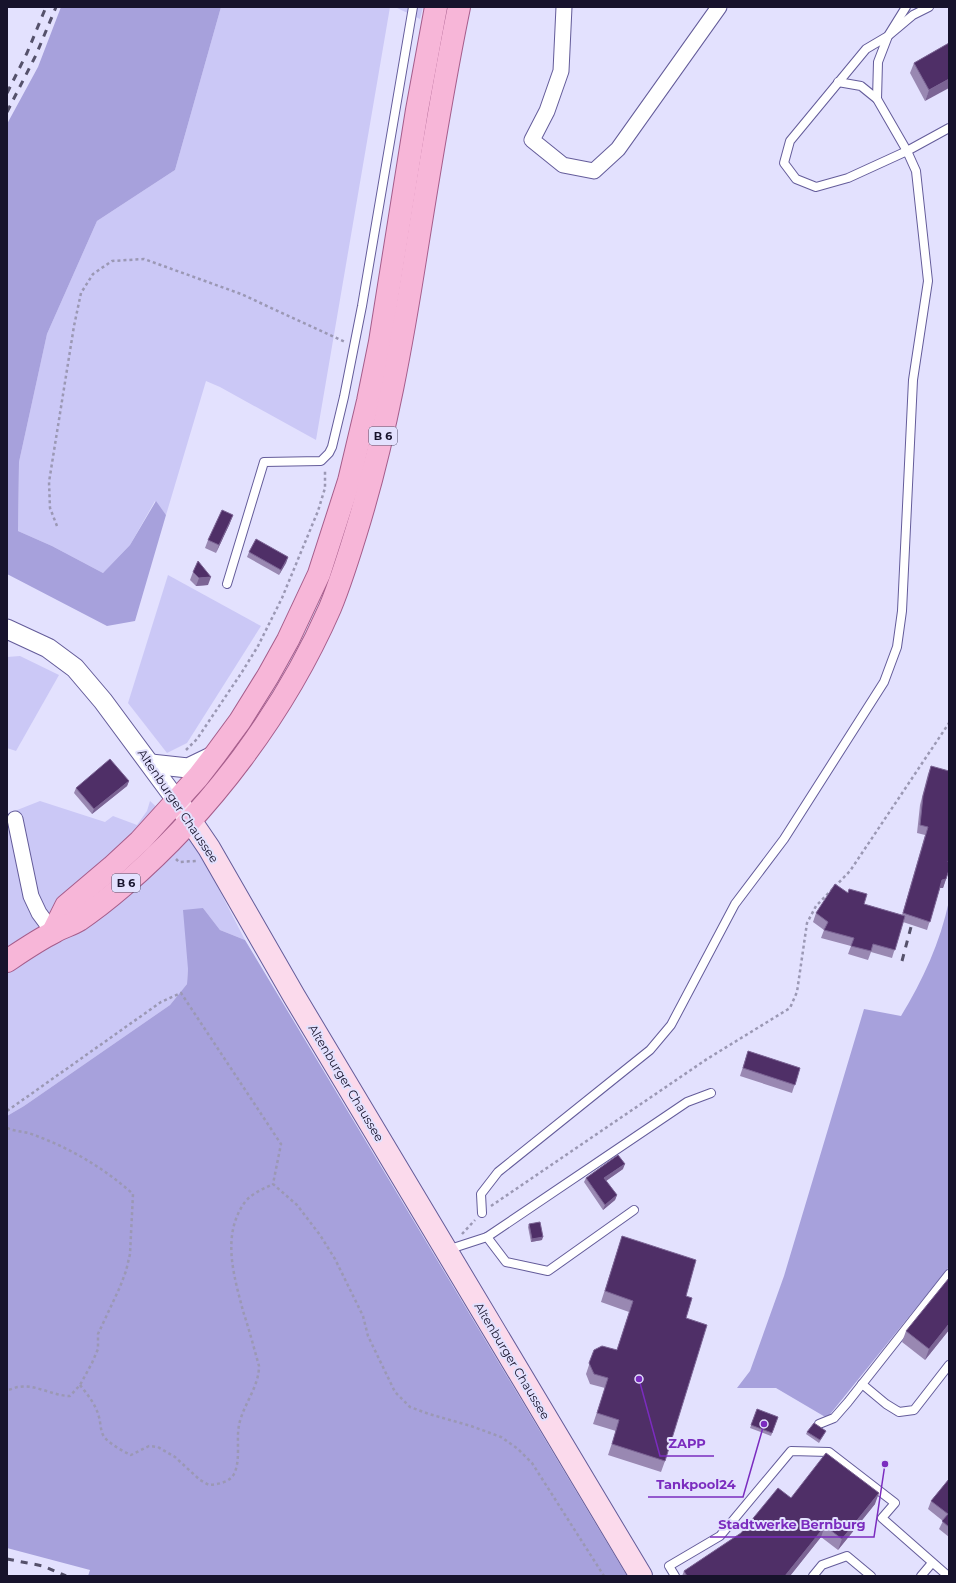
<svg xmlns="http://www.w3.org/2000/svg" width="956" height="1583" viewBox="0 0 956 1583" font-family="Montserrat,sans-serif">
  <rect width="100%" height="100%" fill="#e3e1fe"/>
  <g fill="#cbc8f6">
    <polygon points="221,7 390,7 316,440 220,387 206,381 166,515 155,501 130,545 103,573 52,546 18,531 19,462 47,334 97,221 175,170"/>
    <polygon points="395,7 423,7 420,19"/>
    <polygon points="168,575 261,626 187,743 167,753 128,703"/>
    <polygon points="20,656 59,675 16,751 7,748 7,657"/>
    <polygon points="40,801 105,822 113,816 137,825 147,811 150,801 195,843 245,940 220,930 203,908 188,969 187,984 170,1005 24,1106 7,1116 7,814"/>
  </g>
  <g fill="#a7a1dc">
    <polygon points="61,7 221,7 175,170 97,221 47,334 19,462 18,531 52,546 103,573 130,545 156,501 166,515 135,621 107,626 7,574 7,124 38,67"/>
    <path d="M949 901V1267L827 1418 776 1388H737L750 1371 784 1276 864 1009 901 1016C923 980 940 943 949 901Z"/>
    <polygon points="203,908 220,930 245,940 627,1576 88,1576 90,1570 7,1548 7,1116 24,1106 170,1005 187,984 188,969 183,910"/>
  </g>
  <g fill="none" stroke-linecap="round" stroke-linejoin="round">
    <g stroke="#645c9a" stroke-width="10">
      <g id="service">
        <polyline points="906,7 888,36 866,49 790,141 784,163 796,179 816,187 848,178 907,151 949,128"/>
        <polyline points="838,82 861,86 877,99"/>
        <polyline points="227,584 264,462 321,461 329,453 332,447 344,397 362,306 413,7"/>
        <polyline points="482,1213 481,1194 498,1172 650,1050 671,1025 735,904 784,839 884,682 897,647 902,611 913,380 928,281 916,171 907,151 877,99 878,62 888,36 913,15 929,7"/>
        <polyline points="487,1237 687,1102 711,1093"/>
        <polyline points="447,1250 487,1237 506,1262 548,1271 634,1210"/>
        <polyline points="862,1384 886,1404 899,1412 914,1410 949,1365"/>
        <polyline points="819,1424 834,1418 848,1402 949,1274"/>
        <polyline points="675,1576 669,1566 720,1536 791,1451 829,1452 895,1503 882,1518 948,1576"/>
        <polyline points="813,1576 822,1565 847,1556 871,1576"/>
        <polyline points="921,1576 932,1563"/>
      </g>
    </g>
    <g stroke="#645c9a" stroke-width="17">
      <g id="minor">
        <polyline points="564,7 561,71 547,111 532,140 563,165 594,171 618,149 719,7"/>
        <polyline points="15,819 31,896 39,913 53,932"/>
      </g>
    </g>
    <g stroke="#645c9a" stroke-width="21">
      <g id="tertiary">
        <polyline points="7,629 48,648 75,668 103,701 177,801"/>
        <polyline points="151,764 188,768 215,755"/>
      </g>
    </g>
    <g stroke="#645c9a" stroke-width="24">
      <polyline id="secondary" points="177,801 209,848 294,996 641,1576"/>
    </g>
    <g stroke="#a55d8b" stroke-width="24">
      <g id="primary">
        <polyline points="53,932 66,906 112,867 140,841 198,777 215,755 240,721 268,676 288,640 319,574 349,481 368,401 380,342 417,110 436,7"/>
        <path d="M7 961C22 951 38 940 54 932 62 927 71 925 79 920 94 910 109 898 123 886 210 811 284 713 330 608 342 579 351 549 360 519 386 432 402 342 416 253 429 171 442 89 459 7"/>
      </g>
    </g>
    <g stroke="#9b98b4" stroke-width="2.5" stroke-dasharray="3 3" stroke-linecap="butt">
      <polyline points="57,526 50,508 49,482 74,326 81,293 93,274 112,261 144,259 241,294 345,342"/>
      <polyline points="186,750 197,739 242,672 258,646 282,598 318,511 325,488 325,470"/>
      <polyline points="176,859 179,862 196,861"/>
      <polyline points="7,1111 161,1002 181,993 281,1144 273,1184 297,1205 320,1235 335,1259 363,1316 368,1336 395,1392 410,1407 429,1414 471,1426 501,1437 518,1449 532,1463 604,1576"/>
      <path d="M7 1128C16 1132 25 1131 34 1135 70 1148 104 1168 133 1194L130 1254 126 1271 120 1287 98 1334V1349L92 1363 80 1385 70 1396C53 1396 36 1384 19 1387 15 1387 11 1390 7 1390"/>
      <polyline points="491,1206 707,1059 790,1008 797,992 807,923 816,906 850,871 949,723"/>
      <polyline points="462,1234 475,1220"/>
      <path d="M80 1385C88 1395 96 1405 99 1417 101 1424 100 1432 105 1438 112 1445 122 1451 131 1455L149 1446 158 1447 175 1457 200 1480 209 1485C218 1484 229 1483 234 1474 241 1460 236 1440 239 1425 243 1405 259 1387 259 1366 254 1348 249 1329 243 1311 234 1276 221 1235 245 1202 252 1193 263 1189 273 1184"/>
    </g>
    <use href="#service" stroke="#fff" stroke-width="8"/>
    <use href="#minor" stroke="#fff" stroke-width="15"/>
    <use href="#tertiary" stroke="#fff" stroke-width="19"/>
    <use href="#secondary" stroke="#fbdaec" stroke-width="22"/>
    <use href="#primary" stroke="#f7b6d8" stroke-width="22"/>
    <g stroke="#55516b" stroke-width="3" stroke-dasharray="7 7" stroke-linecap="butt">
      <polyline points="7,93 27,53 46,7"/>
      <polyline points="7,112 36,55 56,7"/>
      <polyline points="902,961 911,927"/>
      <polyline points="7,1559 43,1566 66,1576"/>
    </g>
  </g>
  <g fill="#9988b2">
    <polygon points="949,43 925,101 910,73 914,63"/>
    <polygon points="230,523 216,553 205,548 208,540"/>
    <polygon points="249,552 288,557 286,563 279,575 247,557"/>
    <polygon points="193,572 208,585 196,586 190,580"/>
    <polygon points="931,766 948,862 946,879 943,888 940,888 927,930 903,922 892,958 871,952 868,960 848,954 851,946 821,938 824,930 813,922 816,913 848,893 864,904 902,915 925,835 917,833 920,805 928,774"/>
    <polygon points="129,781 127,786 92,814 74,793 76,788"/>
    <polygon points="748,1051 800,1068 792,1093 740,1076"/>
    <polygon points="623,1169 606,1181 617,1195 615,1200 603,1210 584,1182 586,1178"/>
    <polygon points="529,1224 542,1240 531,1242 528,1227"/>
    <polygon points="622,1236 686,1296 686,1318 665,1461 661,1472 608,1455 616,1431 593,1424 605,1388 590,1384 586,1374 594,1350 617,1350 629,1312 601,1302"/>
    <polygon points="949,1330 925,1360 902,1342 906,1331"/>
    <polygon points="757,1409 778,1417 771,1436 750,1428"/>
    <polygon points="807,1432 825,1433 819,1443 806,1434"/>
    <polygon points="949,1479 949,1537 939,1529 943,1521 928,1509 931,1501"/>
    <polygon points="791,1498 875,1504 838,1550 821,1537 790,1576 682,1576 684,1571 741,1533"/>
  </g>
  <g fill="#7b6494">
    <polygon points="949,79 949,88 925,101 929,90"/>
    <polygon points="233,515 230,523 216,553 219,545"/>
    <polygon points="288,557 286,563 279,575 281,570"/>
    <polygon points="211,577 208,585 196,586 199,578"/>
    <polygon points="129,781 127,786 92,814 94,809"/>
    <polygon points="946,879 943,888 939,888 942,880"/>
    <polygon points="625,1164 623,1169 603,1183 604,1178"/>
    <polygon points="617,1195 615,1200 603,1210 605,1205"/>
    <polygon points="543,1237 542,1240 531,1242 532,1239"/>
    <polygon points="949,1324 949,1330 925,1360 929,1349"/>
    <polygon points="879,1493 875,1504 838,1550 842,1539"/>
    <polygon points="825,1526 821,1537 790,1576 785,1576"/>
  </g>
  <g fill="#4f2f67" stroke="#7b6494">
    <polygon points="949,43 949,79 929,90 914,63"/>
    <polygon points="222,510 233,515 219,545 208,540"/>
    <polygon points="256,539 288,557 281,570 249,552"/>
    <polygon points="198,561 211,577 199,578 193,572"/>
    <polygon points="110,759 129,781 94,809 76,788"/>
    <polygon points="931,766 949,771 949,859 948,862 949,862 949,870 946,879 942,880 930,922 903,913 928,827 920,825 923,796"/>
    <polygon points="835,884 848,893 849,889 867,894 864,904 905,916 895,950 873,944 871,951 851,946 854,938 824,930 828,922 816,913"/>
    <polygon points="748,1051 800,1068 795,1085 743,1068"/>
    <polygon points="618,1155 625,1164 604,1178 617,1195 605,1205 586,1178"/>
    <polygon points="540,1222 543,1237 532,1239 529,1224"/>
    <polygon points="622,1236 696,1260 686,1296 692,1298 686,1318 707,1325 665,1461 612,1444 619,1420 597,1413 608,1378 594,1374 589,1363 594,1350 602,1346 617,1350 633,1301 605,1291"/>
    <polygon points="949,1278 949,1324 929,1349 906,1331"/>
    <polygon points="757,1409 778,1417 772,1433 751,1425"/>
    <polygon points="814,1423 826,1431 820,1440 807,1432"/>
    <polygon points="826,1453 879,1493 842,1539 825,1526 785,1576 687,1576 684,1571 741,1533 778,1488 791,1498"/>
    <polygon points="949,1479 949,1527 942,1521 948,1514 931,1501"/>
  </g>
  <g text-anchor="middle" stroke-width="4" stroke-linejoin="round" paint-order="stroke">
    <g fill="#e3e1fe" stroke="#54516b" stroke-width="1">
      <rect x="369" y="427" width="28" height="18" rx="3"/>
      <rect x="112" y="874" width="28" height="18" rx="3"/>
    </g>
    <g font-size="11" font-weight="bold" fill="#17132c">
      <text x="383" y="440">B 6</text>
      <text x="126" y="887">B 6</text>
    </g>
    <g font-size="12" fill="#17132c" stroke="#e3e1fe">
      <text transform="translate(178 806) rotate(56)" y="4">Altenburger Chaussee</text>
      <text transform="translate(346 1083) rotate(59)" y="4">Altenburger Chaussee</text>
      <text transform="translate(512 1361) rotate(59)" y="4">Altenburger Chaussee</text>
    </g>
  </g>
  <path fill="none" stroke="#7b2cbf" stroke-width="1.5" d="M639 1379L660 1456H714M764 1424L743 1497H648M885 1464L874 1537H710"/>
  <g fill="#7b2cbf" stroke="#e3e1fe" stroke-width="1.5">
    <circle cx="639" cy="1379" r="4"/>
    <circle cx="764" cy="1424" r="4"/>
    <circle cx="885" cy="1464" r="4"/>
  </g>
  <g font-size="13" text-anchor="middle" font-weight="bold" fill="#7b2cbf" stroke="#e3e1fe" stroke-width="4" stroke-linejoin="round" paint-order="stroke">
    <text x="687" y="1448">ZAPP</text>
    <text x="696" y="1489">Tankpool24</text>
    <text x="792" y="1529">Stadtwerke Bernburg</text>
  </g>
  <rect width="956" height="1583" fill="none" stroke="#17132c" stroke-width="16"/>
</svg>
